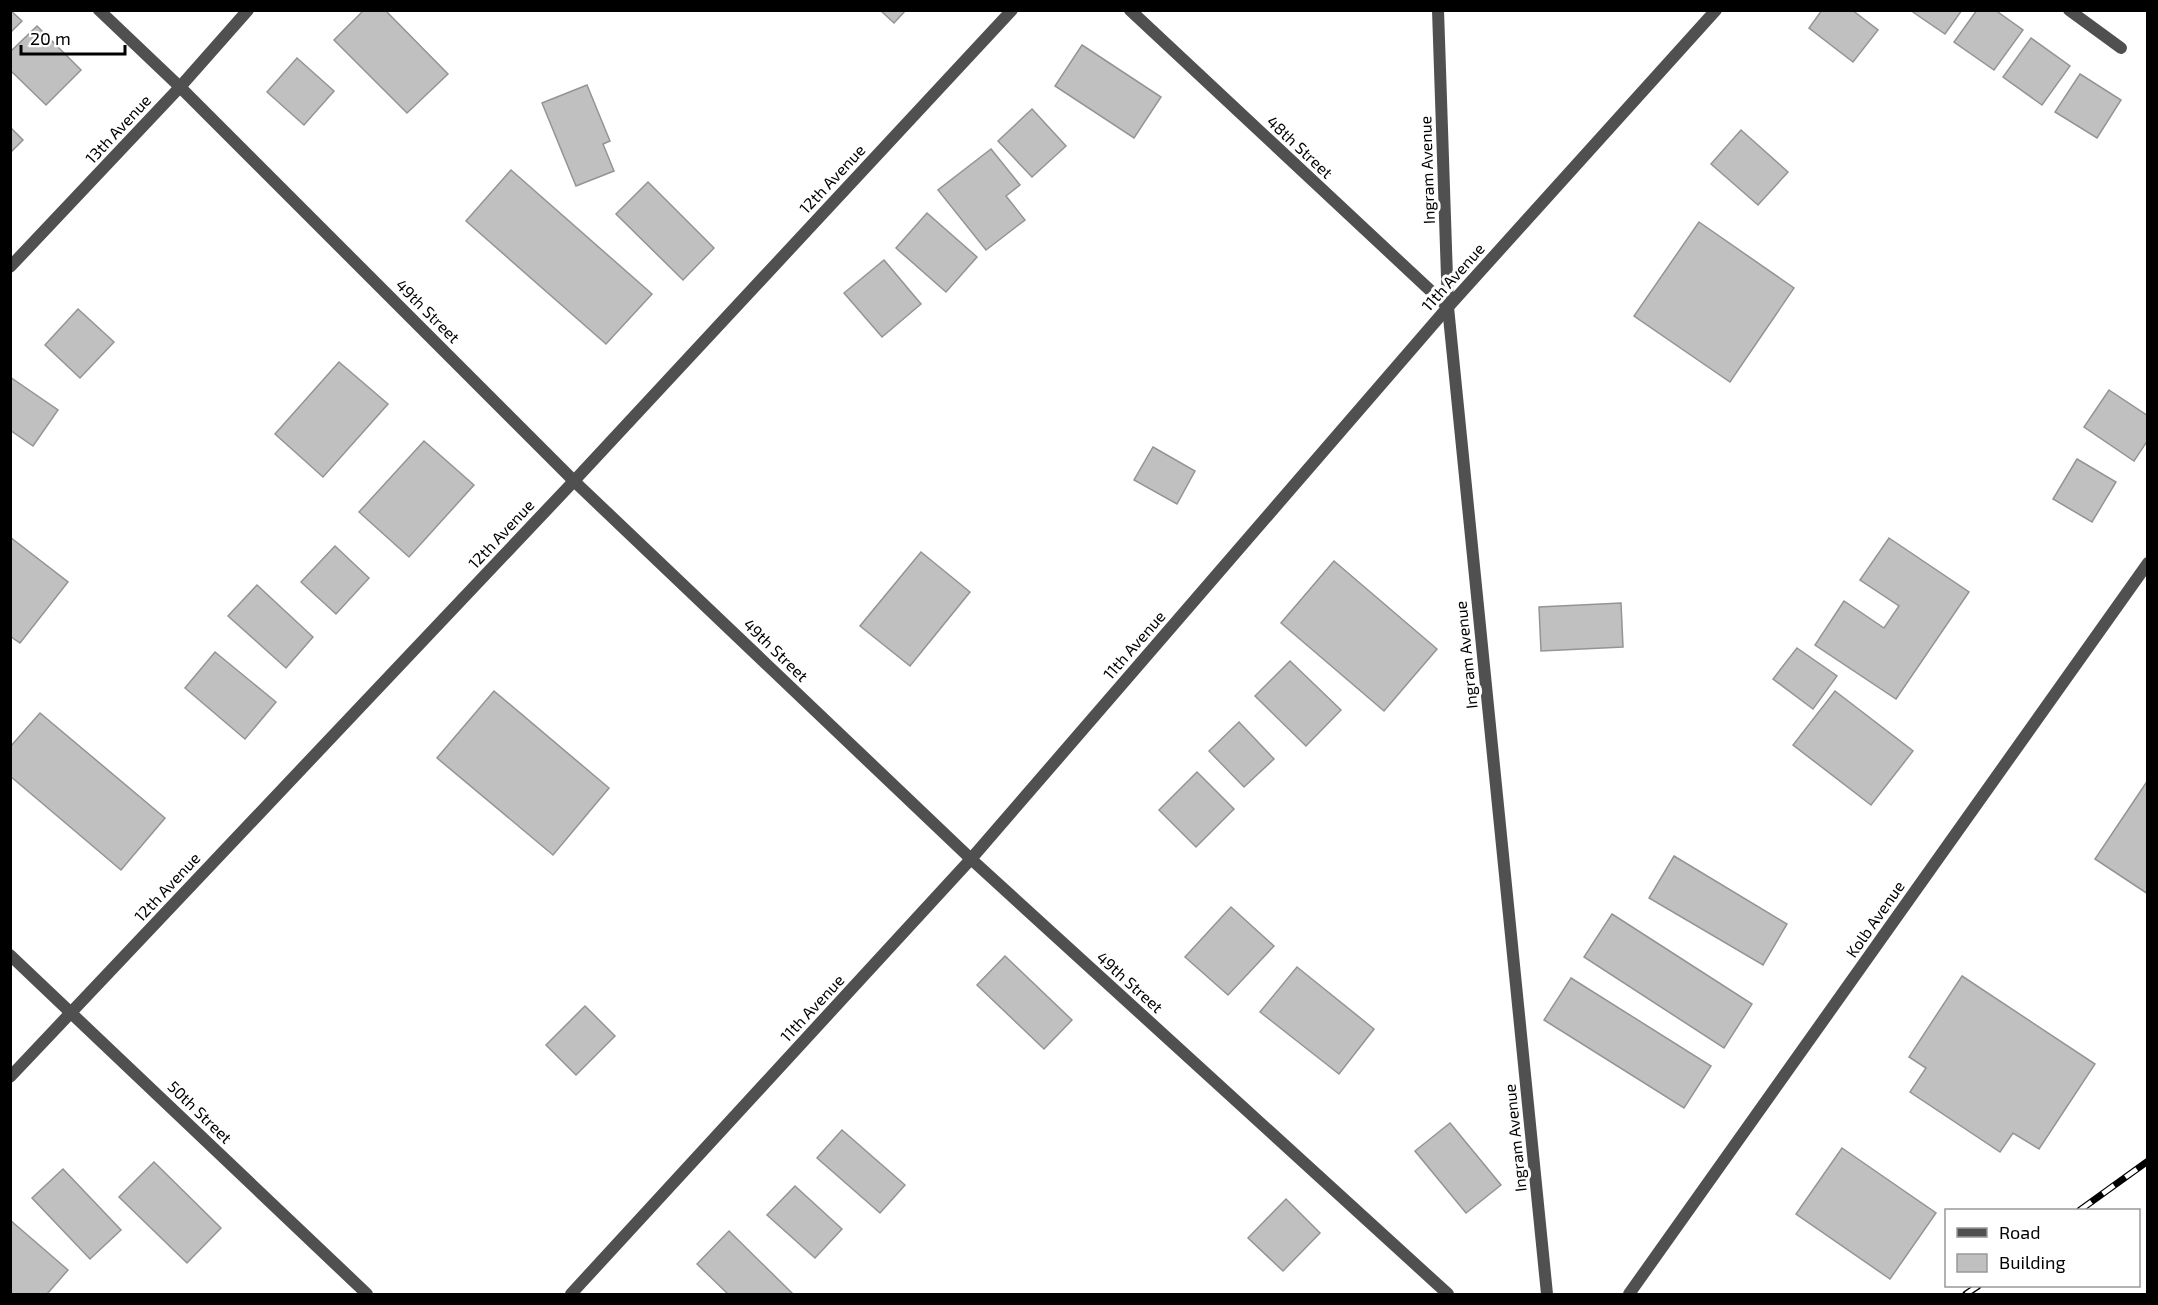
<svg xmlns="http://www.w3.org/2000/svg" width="2158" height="1305" viewBox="0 0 2158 1305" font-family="'Exo 2',sans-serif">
  <rect width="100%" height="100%" fill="#fff"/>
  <g fill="#c0c0c0" stroke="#949494" stroke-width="1.5">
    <polygon points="10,10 22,21 10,33"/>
    <polygon points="364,10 385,10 448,74 407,113 334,40"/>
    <polygon points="880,10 906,10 894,23"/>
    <polygon points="1822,10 1852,10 1878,30 1853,62 1809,28"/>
    <polygon points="1910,10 1962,10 1945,34"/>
    <polygon points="1977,10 1995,10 2023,30 1994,70 1954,42"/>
    <polygon points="37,26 81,70 46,105 10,70 10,52"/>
    <polygon points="2031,38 2070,66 2042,105 2003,77"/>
    <polygon points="1082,45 1161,97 1134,138 1055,86"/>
    <polygon points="297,58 334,91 304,125 267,92"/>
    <polygon points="2080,74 2121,100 2097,138 2055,112"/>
    <polygon points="587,85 610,141 603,144 614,171 576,186 542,103"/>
    <polygon points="1032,109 1066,146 1032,177 998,141"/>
    <polygon points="10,127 23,140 10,153"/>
    <polygon points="1741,130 1788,172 1758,205 1711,164"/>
    <polygon points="991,149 1020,185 1006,196 1025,220 986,250 938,190"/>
    <polygon points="511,170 652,294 606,344 466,221"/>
    <polygon points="648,182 714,248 683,280 616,214"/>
    <polygon points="927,213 977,257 946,292 896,248"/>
    <polygon points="1699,222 1794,288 1730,382 1634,316"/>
    <polygon points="884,260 921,304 882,337 844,293"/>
    <polygon points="78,309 114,342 80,378 45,345"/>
    <polygon points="339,362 388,404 323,477 275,434"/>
    <polygon points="10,377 58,410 33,446 10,430"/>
    <polygon points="2109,390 2148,416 2148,440 2134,461 2084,427"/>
    <polygon points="424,441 474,485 409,557 359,512"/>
    <polygon points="1153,447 1195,471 1177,504 1134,480"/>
    <polygon points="2077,459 2116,482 2092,522 2053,499"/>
    <polygon points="10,537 68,582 20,643 10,636"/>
    <polygon points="1889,538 1969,592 1896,699 1815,645 1844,601 1884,628 1899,606 1860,580"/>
    <polygon points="335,546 369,578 336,614 301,582"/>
    <polygon points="921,552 970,592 910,666 860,626"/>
    <polygon points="1334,561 1437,649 1384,711 1281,623"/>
    <polygon points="257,585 313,637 286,668 228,616"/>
    <polygon points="1621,603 1623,647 1541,651 1539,607"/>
    <polygon points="1797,648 1837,676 1813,709 1773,679"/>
    <polygon points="215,652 276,702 245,739 185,688"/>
    <polygon points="1290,661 1341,710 1306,746 1255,696"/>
    <polygon points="494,691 609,788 553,855 437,758"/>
    <polygon points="1835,691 1913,751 1871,805 1793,745"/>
    <polygon points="40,713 165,818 121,870 10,776 10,747"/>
    <polygon points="1239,722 1274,759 1244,787 1209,751"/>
    <polygon points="1197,772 1234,809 1196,847 1159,810"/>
    <polygon points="2148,780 2148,894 2095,859"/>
    <polygon points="1674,856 1787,924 1763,965 1649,898"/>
    <polygon points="1231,907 1274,946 1228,995 1185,957"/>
    <polygon points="1612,914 1752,1004 1724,1048 1584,957"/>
    <polygon points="1005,956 1072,1020 1044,1049 977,985"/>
    <polygon points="1297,967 1374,1029 1339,1074 1260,1012"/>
    <polygon points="1962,976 2095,1064 2039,1149 2013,1133 2000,1152 1910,1092 1926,1068 1909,1057"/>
    <polygon points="1571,978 1711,1066 1684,1108 1544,1020"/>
    <polygon points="585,1006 615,1036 576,1075 546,1045"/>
    <polygon points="1450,1123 1501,1185 1466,1213 1415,1151"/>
    <polygon points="842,1130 905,1185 880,1213 817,1158"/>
    <polygon points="1842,1148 1936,1213 1890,1279 1796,1214"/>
    <polygon points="154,1162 221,1228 187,1263 119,1197"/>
    <polygon points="63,1169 121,1230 90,1259 32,1198"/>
    <polygon points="795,1186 842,1229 815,1258 767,1215"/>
    <polygon points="1286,1199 1320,1233 1283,1271 1248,1238"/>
    <polygon points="10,1220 68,1270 47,1294 10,1294"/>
    <polygon points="729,1231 793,1294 728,1294 697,1264"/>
  </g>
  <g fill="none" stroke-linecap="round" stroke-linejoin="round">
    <polyline stroke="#505050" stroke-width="12" points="2069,10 2121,48"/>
    <g stroke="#505050" stroke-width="12">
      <polyline points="99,10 180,87 574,481 971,859 1448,1294"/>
      <polyline points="1130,10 1448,307"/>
      <polyline points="1438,10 1448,307 1547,1294"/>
      <polyline points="10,267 180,87 248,10"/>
      <polyline points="10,955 367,1294"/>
      <polyline points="10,1077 574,481 1012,10"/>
      <polyline points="571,1294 971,859 1448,307 1716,10"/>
      <polyline points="1629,1294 2148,563"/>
    </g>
    <g stroke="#000" stroke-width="7">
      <g id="rail">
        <polyline points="2080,1210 2148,1161"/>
        <polyline points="1966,1294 1978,1286"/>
      </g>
    </g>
    <use href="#rail" stroke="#fff" stroke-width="4.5" stroke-dasharray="14" stroke-linecap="butt"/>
  </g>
  <g text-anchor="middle" stroke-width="6" stroke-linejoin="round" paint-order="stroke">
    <g font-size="16" fill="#000" stroke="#fff">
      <text transform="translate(118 129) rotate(-47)" y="6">13th Avenue</text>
      <text transform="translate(1300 147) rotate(43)" y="6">48th Street</text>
      <text transform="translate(1427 170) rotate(-92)" y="6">Ingram Avenue</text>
      <text transform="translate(832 179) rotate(-47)" y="6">12th Avenue</text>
      <text transform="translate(1453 277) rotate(-48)" y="6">11th Avenue</text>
      <text transform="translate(428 311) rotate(45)" y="6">49th Street</text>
      <text transform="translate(501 534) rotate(-47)" y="6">12th Avenue</text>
      <text transform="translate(1134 645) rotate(-49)" y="6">11th Avenue</text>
      <text transform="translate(776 650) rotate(44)" y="6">49th Street</text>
      <text transform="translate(1466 655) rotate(-96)" y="6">Ingram Avenue</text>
      <text transform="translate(167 887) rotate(-47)" y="6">12th Avenue</text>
      <text transform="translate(1875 919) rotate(-55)" y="6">Kolb Avenue</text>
      <text transform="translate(1130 982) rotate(42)" y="6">49th Street</text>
      <text transform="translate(812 1008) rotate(-47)" y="6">11th Avenue</text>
      <text transform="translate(200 1112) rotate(44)" y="6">50th Street</text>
      <text transform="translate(1515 1138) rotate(-96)" y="6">Ingram Avenue</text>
    </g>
  </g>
  <rect width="2158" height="1305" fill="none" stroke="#000000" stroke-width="24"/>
  <rect x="1945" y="1209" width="195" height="78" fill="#ffffff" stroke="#999999" stroke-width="1.5"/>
  <rect x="1957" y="1228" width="30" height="9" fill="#505050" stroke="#999999" stroke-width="1.5"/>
  <text x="1999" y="1239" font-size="18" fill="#000000">Road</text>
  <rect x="1957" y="1254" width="30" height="18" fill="#c0c0c0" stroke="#999999" stroke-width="1.5"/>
  <text x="1999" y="1269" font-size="18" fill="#000000">Building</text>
  <path d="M21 45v9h104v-9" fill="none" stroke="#000000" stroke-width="3"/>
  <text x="30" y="45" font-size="18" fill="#000000" stroke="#ffffff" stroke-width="4.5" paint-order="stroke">20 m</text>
</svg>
